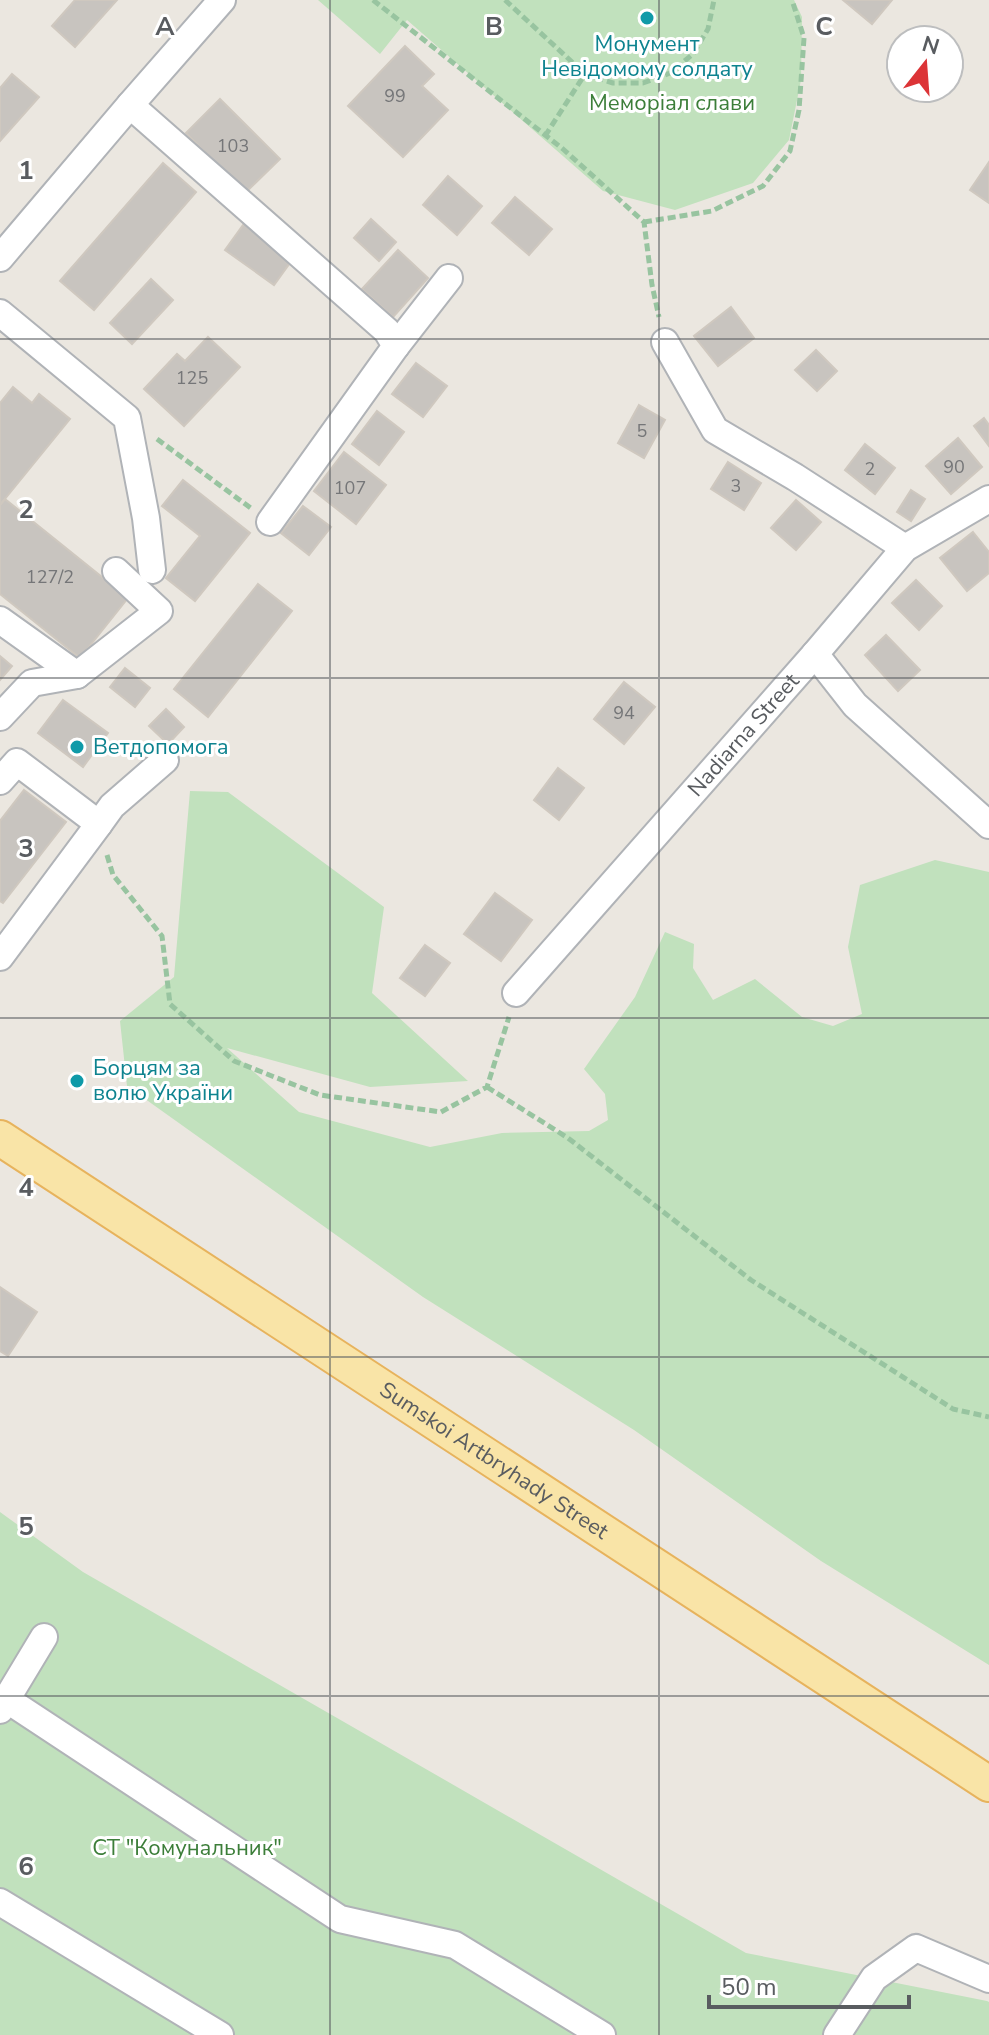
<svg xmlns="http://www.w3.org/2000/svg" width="989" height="2035" viewBox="0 0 989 2035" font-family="'Nunito Sans',sans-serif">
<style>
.green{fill:#c1e1bd}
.building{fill:#c8c4bf;stroke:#cfc8bf;stroke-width:2}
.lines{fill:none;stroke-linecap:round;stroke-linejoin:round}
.minor-casing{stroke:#b0b3b7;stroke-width:30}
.major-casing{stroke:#e7b35d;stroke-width:38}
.path{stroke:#98c4a0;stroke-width:5;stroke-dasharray:8 4;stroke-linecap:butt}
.minor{stroke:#fff;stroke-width:26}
.major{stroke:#f9e4a7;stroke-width:34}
.grid{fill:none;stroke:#595c60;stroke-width:2;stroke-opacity:0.55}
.culture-dot{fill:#0f9aa8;stroke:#fff;stroke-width:3}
.labels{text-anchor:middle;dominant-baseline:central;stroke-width:6;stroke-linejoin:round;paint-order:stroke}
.number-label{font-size:18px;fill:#757678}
.culture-label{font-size:22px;fill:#0d838f;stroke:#fff;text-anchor:start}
.park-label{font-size:22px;fill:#3c7e39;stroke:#fff}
.street-label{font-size:22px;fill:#595c60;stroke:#fff}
.grid-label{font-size:26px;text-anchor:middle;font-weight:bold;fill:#595c60;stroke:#fff;stroke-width:6;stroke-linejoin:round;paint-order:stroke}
</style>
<rect width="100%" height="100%" fill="#ebe7e0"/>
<g class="green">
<path d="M 318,0 L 794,0 L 802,17 L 801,80 L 789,140 L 753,183 L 675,210 L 603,191 L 407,20 L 380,54 Z"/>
<path d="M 190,791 L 228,792 L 384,907 L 372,993 L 468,1081 L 370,1087 L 227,1048 L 299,1112 L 430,1147 L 502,1133 L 589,1131 L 608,1120 L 605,1094 L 584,1069 L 635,997 L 665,932 L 694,944 L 693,968 L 713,1000 L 755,979 L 802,1017 L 833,1026 L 862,1014 L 848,947 L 860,885 L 935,860 L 989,872 L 989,1665 L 821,1561 L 634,1430 L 423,1297 L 127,1086 L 120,1021 L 174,977 Z"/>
<path d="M 0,1512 L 83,1572 L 746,1953 L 987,2001 L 989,2002 L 989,2035 L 0,2035 Z"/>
</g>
<g class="building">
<path d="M 75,0 L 117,0 L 75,47 L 52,26 Z"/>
<path d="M 843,0 L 892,0 L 872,24 Z"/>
<path d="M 405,46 L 434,74 L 422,86 L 448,110 L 403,157 L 348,106 Z"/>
<path d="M 12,74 L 39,97 L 0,141 L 0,88 Z"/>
<path d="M 220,99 L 280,159 L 245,193 L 186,133 Z"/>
<path d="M 989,162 L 989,203 L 970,190 Z"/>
<path d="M 163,163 L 196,192 L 94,310 L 60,281 Z"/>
<path d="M 448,176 L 482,206 L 457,235 L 423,205 Z"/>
<path d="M 515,197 L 552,229 L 529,255 L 492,223 Z"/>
<path d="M 371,219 L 396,242 L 379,261 L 354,238 Z"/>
<path d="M 246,221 L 295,256 L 274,285 L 225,250 Z"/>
<path d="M 398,250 L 428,278 L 393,317 L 362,289 Z"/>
<path d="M 151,279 L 173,300 L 132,344 L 110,323 Z"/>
<path d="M 731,307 L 754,338 L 718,366 L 694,336 Z"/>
<path d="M 208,337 L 240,367 L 184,426 L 144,389 L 177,354 L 185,361 Z"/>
<path d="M 816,350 L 837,371 L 817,391 L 795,370 Z"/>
<path d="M 416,363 L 447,386 L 423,417 L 392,394 Z"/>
<path d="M 13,387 L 32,403 L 39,394 L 70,419 L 0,505 L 0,403 Z"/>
<path d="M 639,405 L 665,420 L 644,458 L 618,443 Z"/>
<path d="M 377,411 L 404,432 L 379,465 L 352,444 Z"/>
<path d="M 984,418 L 989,425 L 989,446 L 974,426 Z"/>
<path d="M 958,438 L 982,467 L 951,494 L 926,466 Z"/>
<path d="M 865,444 L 895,468 L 875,494 L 845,470 Z"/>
<path d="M 344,452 L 386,485 L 356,524 L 314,491 Z"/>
<path d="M 728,462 L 761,483 L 744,510 L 711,489 Z"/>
<path d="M 183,480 L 250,533 L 195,601 L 166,578 L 200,536 L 162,506 Z"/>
<path d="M 911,490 L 925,499 L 911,521 L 897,512 Z"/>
<path d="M 5,499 L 128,598 L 80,658 L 0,594 L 0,505 Z"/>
<path d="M 796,500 L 821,522 L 796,550 L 771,528 Z"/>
<path d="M 303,506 L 331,527 L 309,555 L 281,533 Z"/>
<path d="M 973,532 L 989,552 L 989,573 L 967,591 L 940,558 Z"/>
<path d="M 916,580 L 942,606 L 919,630 L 892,603 Z"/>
<path d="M 258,584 L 292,611 L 208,717 L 174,689 Z"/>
<path d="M 886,635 L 920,670 L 898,691 L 865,655 Z"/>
<path d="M 0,656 L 12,666 L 0,680 Z"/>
<path d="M 125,668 L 150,688 L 135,707 L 110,687 Z"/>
<path d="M 624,682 L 655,707 L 624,744 L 594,719 Z"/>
<path d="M 63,700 L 108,733 L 83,767 L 38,733 Z"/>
<path d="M 166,709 L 184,727 L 168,744 L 149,726 Z"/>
<path d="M 558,768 L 584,788 L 559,820 L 534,800 Z"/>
<path d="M 24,790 L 66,822 L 3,903 L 0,901 L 0,821 Z"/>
<path d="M 495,893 L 532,920 L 501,961 L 464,934 Z"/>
<path d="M 425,945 L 450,963 L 425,996 L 400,978 Z"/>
<path d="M 0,1287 L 37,1312 L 8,1356 L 0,1351 Z"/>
</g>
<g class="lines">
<defs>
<g id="minor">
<path d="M 130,105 L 387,331 L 396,346 L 270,522"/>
<path d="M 0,258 L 130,105 L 222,0"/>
<path d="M 0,313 L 127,418 L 146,518 L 152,570"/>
<path d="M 665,342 L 715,430 L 795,477 L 905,548"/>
<path d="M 396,346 L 449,278"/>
<path d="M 0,620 L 77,675"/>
<path d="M 815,654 L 855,705 L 989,825"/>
<path d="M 0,717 L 32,683 L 77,675 L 159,611 L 116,571"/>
<path d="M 0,781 L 17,762 L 99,824 L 0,957"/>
<path d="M 99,824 L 112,806 L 165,760"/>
<path id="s1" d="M 516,993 L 815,654 L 905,548 L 989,499"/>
<path d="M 6,1699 L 340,1919 L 455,1945 L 602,2035"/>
<path d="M 0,1710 L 44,1637"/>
<path d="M 0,1902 L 220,2035"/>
<path d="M 837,2035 L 874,1978 L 916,1948 L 989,1979"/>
</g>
<g id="major">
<path id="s2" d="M 0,1138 L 989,1784"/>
</g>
</defs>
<use href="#minor" class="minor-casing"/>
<use href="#major" class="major-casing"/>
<g class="path">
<path d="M 373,0 L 563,149 L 644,222 L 652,285 L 659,317"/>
<path d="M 505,0 L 585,74 L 613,83 L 643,83 L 670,73 L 693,54 L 708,29 L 714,0"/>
<path d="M 545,136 L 585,74"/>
<path d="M 644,222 L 712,211 L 763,186 L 790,151 L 799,110 L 804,38 L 792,0"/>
<path d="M 157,439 L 252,509"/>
<path d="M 107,855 L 113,875 L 162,936 L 170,1004 L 234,1061 L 320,1095 L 441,1112 L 487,1087 L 509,1017"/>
<path d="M 487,1087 L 568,1138 L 751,1280 L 953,1409 L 989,1417"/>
</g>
<use href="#minor" class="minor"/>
<use href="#major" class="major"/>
</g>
<path class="grid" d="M 330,0 L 330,2035M 659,0 L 659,2035M 0,339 L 989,339M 0,678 L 989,678M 0,1018 L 989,1018M 0,1357 L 989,1357M 0,1696 L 989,1696"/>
<g class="culture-dot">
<circle cx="647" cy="18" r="8"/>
<circle cx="77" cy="747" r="8"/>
<circle cx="77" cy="1081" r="8"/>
</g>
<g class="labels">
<g class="number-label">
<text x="395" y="96">99</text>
<text x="233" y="146">103</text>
<text x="192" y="378">125</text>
<text x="642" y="431">5</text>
<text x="954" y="467">90</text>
<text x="870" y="469">2</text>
<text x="736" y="486">3</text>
<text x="350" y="488">107</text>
<text x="50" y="577">127/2</text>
<text x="624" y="713">94</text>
</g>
<g class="culture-label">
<text x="647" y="44" text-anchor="middle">Монумент<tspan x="647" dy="25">Невідомому солдату</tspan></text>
<text x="93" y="747">Ветдопомога</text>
<text x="93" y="1068">Борцям за<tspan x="93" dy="25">волю України</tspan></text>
</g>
<g class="park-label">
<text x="672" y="103">Меморіал слави</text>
<text x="187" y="1848">СТ "Комунальник"</text>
</g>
<g class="street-label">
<text stroke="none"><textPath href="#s1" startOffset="344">Nadiarna Street</textPath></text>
<text stroke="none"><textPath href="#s2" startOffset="590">Sumskoi Artbryhady Street</textPath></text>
</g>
</g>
<g class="grid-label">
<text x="165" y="35">A</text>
<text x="494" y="35">B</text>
<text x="824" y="35">C</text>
<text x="26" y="179">1</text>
<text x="26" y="518">2</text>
<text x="26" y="857">3</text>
<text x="26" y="1196">4</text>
<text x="26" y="1535">5</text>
<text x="26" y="1875">6</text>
</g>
<g transform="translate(925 64) rotate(17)"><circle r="38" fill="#ffffff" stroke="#bdbebf" stroke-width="2"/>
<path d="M0-6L14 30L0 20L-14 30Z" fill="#dc3437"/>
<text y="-12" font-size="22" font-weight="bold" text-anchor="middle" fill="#595c60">N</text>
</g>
<path d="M709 1995v12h200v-12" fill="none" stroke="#595c60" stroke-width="4"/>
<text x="721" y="1995" font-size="24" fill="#595c60" stroke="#ffffff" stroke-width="6" paint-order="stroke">50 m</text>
</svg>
